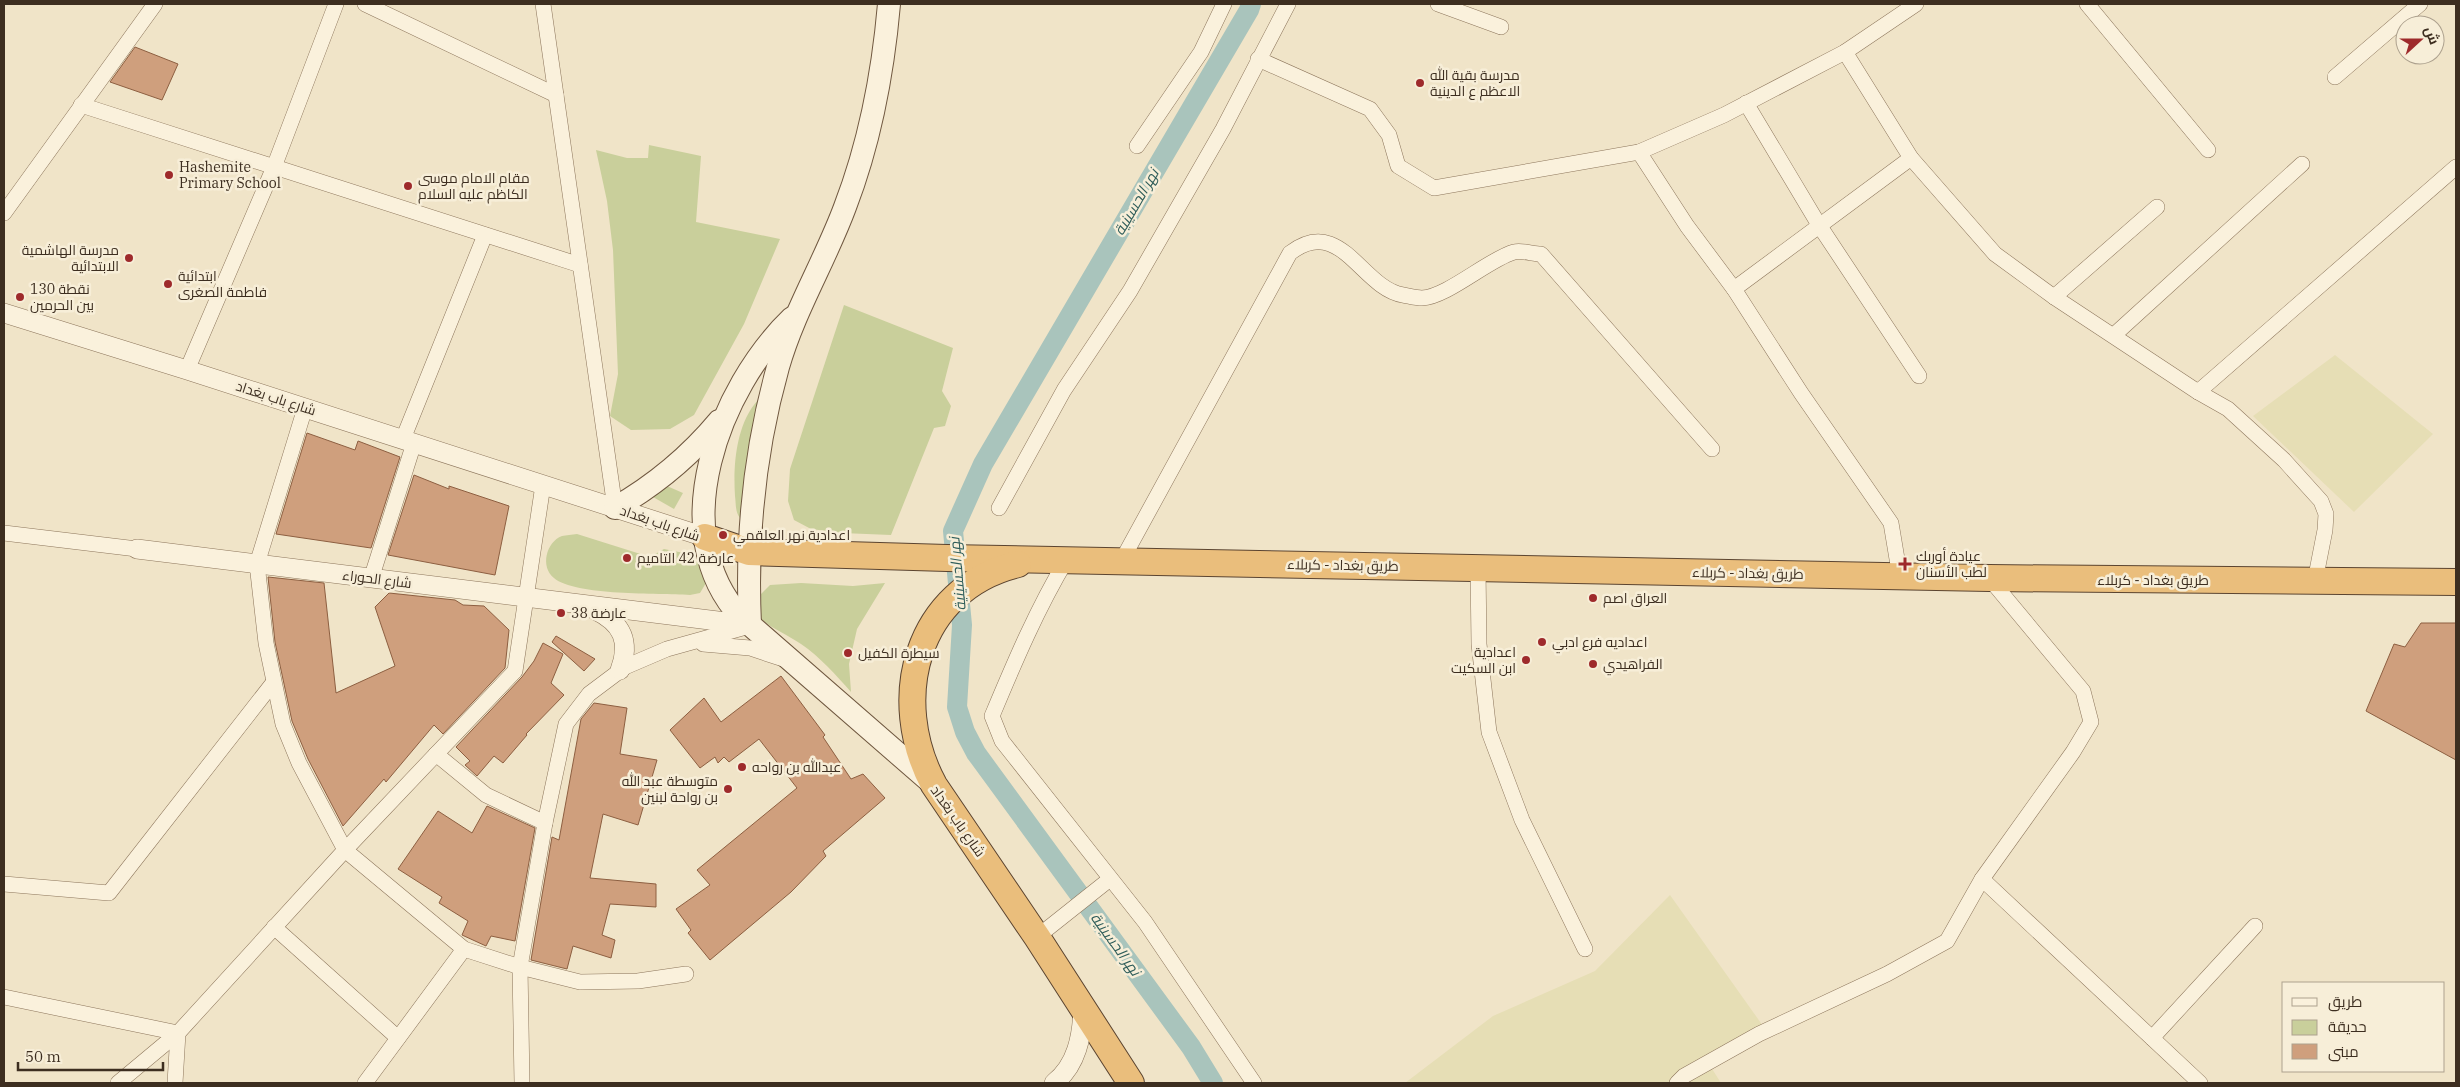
<svg xmlns="http://www.w3.org/2000/svg" width="2460" height="1087" viewBox="0 0 2460 1087" font-family="'IBM Plex Serif',Cairo,serif">
<style>
.farmland{fill:#e6deb5}
.green{fill:#c9cf9b}
.lines{fill:none;stroke-linecap:round;stroke-linejoin:round}
.canal{stroke:#a9c4bc;stroke-width:20}
.building{fill:#cf9f7d;stroke:#8d5f41}
.minor-casing{stroke:#8d765c;stroke-width:16}
.tertiary-casing{stroke:#8d765c;stroke-width:20}
.secondary-casing{stroke:#6f573f;stroke-width:24}
.trunk-casing{stroke:#5b4430;stroke-width:28}
.minor{stroke:#faf1dc;stroke-width:15}
.tertiary{stroke:#faf1dc;stroke-width:19}
.secondary{stroke:#faf1dc;stroke-width:22}
.trunk{stroke:#eabe7c;stroke-width:26}
.poi-dot{fill:#9e2a2b;stroke:#f7eed8;stroke-width:2}
.labels{text-anchor:middle;dominant-baseline:central;stroke-width:5;stroke-linejoin:round;paint-order:stroke}
.poi-label{font-size:14px;fill:#3d2e20;stroke:#f7eed8;text-anchor:start}
.street-label{font-size:14px;fill:#3d2e20;stroke:#f7eed8}
.water-label{font-size:15px;font-style:italic;fill:#2f5d5a;stroke:#f7eed8}
</style>
<rect width="100%" height="100%" fill="#f0e4c8"/>
<g class="farmland">
<path d="M 2335,355 L 2433,434 L 2354,512 L 2253,416 Z"/>
<path d="M 1670,895 L 1763,1026 L 1709,1064 L 1721,1083 L 1405,1083 L 1493,1016 L 1595,971 Z"/>
</g>
<g class="green">
<path d="M 649,145 L 701,156 L 696,222 L 780,239 L 744,324 L 694,415 L 670,429 L 631,430 L 610,416 L 618,374 L 613,250 L 607,201 L 596,150 L 627,158 L 648,158 Z"/>
<path d="M 844,305 L 953,348 L 942,391 L 951,406 L 945,426 L 934,428 L 891,535 L 842,533 L 811,529 L 794,520 L 788,501 L 790,469 Z"/>
<path d="M 758,400 L 761,401 C 748,442 742,473 744,515 L 740,518 C 735,512 736,503 735,496 C 733,465 736,424 758,400 Z"/>
<path d="M 660,483 L 683,493 L 674,509 L 653,497 Z"/>
<path d="M 577,534 L 650,557 L 664,549 L 689,554 L 700,565 L 705,575 L 706,583 L 700,593 L 690,595 C 659,593 575,596 554,578 C 540,567 546,542 562,536 C 566,535 572,535 577,534 Z"/>
<path d="M 801,583 L 853,586 L 885,583 L 857,629 L 849,664 L 851,692 C 836,675 820,657 801,644 C 785,633 769,628 756,614 L 758,597 L 770,585 Z"/>
</g>
<g class="lines">
<path class="canal" d="M 1213,1083 L 1191,1047 L 976,753 L 965,732 L 957,707 L 962,625 L 953,531 L 983,464 L 1249,10 L 1251,4"/>
</g>
<g class="building">
<path d="M 135,47 L 178,64 L 162,100 L 110,82 Z"/>
<path d="M 307,433 L 355,450 L 358,441 L 400,457 L 371,548 L 276,534 Z"/>
<path d="M 414,475 L 449,489 L 449,486 L 509,506 L 495,575 L 388,555 Z"/>
<path d="M 268,577 L 324,583 L 336,693 L 395,666 L 375,607 L 389,593 L 455,600 L 463,605 L 484,606 L 509,630 L 505,668 L 443,734 L 434,725 L 386,782 L 384,779 L 343,826 L 308,759 L 292,721 L 275,642 Z"/>
<path d="M 2421,623 L 2456,623 L 2456,760 L 2366,711 L 2394,644 L 2405,647 Z"/>
<path d="M 556,636 L 595,659 L 584,671 L 552,642 Z"/>
<path d="M 543,643 L 563,654 L 551,683 L 564,695 L 526,734 L 527,735 L 503,763 L 494,756 L 477,776 L 465,765 L 470,761 L 456,747 L 522,677 L 534,661 Z"/>
<path d="M 781,676 L 825,735 L 823,737 L 851,779 L 863,774 L 885,798 L 823,851 L 826,856 L 791,892 L 710,960 L 688,933 L 691,930 L 676,909 L 710,885 L 697,870 L 797,788 L 759,739 L 729,762 L 724,757 L 718,763 L 715,757 L 700,768 L 670,730 L 704,698 L 721,722 Z"/>
<path d="M 594,703 L 627,708 L 620,754 L 657,760 L 638,825 L 603,814 L 590,878 L 656,884 L 656,907 L 610,904 L 602,935 L 615,940 L 611,958 L 573,946 L 567,969 L 531,960 L 552,837 L 559,840 L 581,719 Z"/>
<path d="M 487,806 L 535,828 L 515,941 L 491,936 L 486,946 L 462,935 L 468,921 L 439,903 L 442,897 L 398,869 L 438,811 L 472,833 Z"/>
</g>
<g class="lines">
<defs>
<g id="minor">
<path d="M 365,4 L 556,95"/>
<path d="M 543,4 L 615,508"/>
<path d="M 1438,4 L 1501,27"/>
<path d="M 2087,4 L 2208,150"/>
<path d="M 1845,52 L 1911,158 L 1995,254 L 2054,297 L 2198,392 L 2228,409 L 2284,460 L 2321,501 L 2326,514 L 2325,530 L 2315,581"/>
<path d="M 1258,59 L 1370,109 L 1389,135 L 1398,166 L 1434,188 L 1639,152 L 1724,115 L 1845,52 L 1916,4"/>
<path d="M 2335,77 L 2420,4"/>
<path d="M 1746,103 L 1819,225 L 1919,376"/>
<path d="M 81,105 L 580,265"/>
<path d="M 1137,146 L 1201,52 L 1224,4"/>
<path d="M 1639,152 L 1687,226 L 1734,289 L 1801,393 L 1891,523 L 1900,577"/>
<path d="M 4,213 L 155,4"/>
<path d="M 1734,289 L 1911,158"/>
<path d="M 2054,297 L 2157,207"/>
<path d="M 2114,335 L 2302,164"/>
<path d="M 187,370 L 274,167 L 336,4"/>
<path d="M 2198,392 L 2456,167"/>
<path d="M 305,408 L 257,564 L 266,643 L 283,724 L 299,763 L 345,850 L 464,949 L 520,967 L 580,982 L 638,981 L 686,974"/>
<path d="M 403,439 L 485,235"/>
<path d="M 999,508 L 1064,390 L 1130,291 L 1223,129 L 1288,4"/>
<path d="M 4,533 L 137,549"/>
<path d="M 1067,559 C 1037,609 1015,661 992,716 L 1002,741 L 1145,922 L 1254,1083"/>
<path d="M 1122,560 L 1290,253 C 1341,214 1361,288 1403,295 C 1409,296 1416,298 1422,298 C 1447,297 1489,259 1514,252 C 1522,250 1533,254 1541,254 L 1712,449"/>
<path d="M 1478,568 L 1479,644 L 1489,732 L 1522,820 L 1585,949"/>
<path d="M 1989,578 L 2083,691 L 2091,722 L 2073,752 L 1982,879 L 2200,1083"/>
<path d="M 371,579 L 414,443"/>
<path d="M 703,644 L 750,648 L 783,659"/>
<path d="M 436,754 L 486,795 L 545,823"/>
<path d="M 4,884 L 109,893 L 273,683"/>
<path d="M 274,927 L 398,1038"/>
<path d="M 1037,937 L 1110,879"/>
<path d="M 4,997 L 178,1033 L 175,1083"/>
<path d="M 2152,1038 L 2255,926"/>
<path d="M 118,1083 L 178,1033 L 345,850 L 515,671 L 543,485"/>
<path d="M 365,1083 L 464,949"/>
<path d="M 522,1083 L 520,967 L 545,823 L 566,724 L 589,694 L 625,667 L 667,649 L 746,627"/>
<path d="M 1677,1083 L 1684,1076 L 1759,1034 L 1887,974 L 1947,941 L 1982,879"/>
</g>
<g id="tertiary">
<path d="M 4,313 L 187,370 L 705,537"/>
<path d="M 137,549 L 750,625"/>
<path d="M 595,610 C 622,623 631,641 620,670"/>
<path d="M 1054,1083 C 1077,1065 1082,1036 1083,1009"/>
</g>
<g id="secondary">
<path d="M 792,318 C 720,387 663,533 741,617 L 934,785"/>
<path d="M 615,508 C 655,485 689,457 719,421"/>
<path d="M 750,625 C 746,538 754,452 778,367 C 794,311 825,261 845,207 C 870,142 883,73 889,4"/>
</g>
<g id="trunk">
<path d="M 705,537 L 749,552 L 947,558 L 1989,578 L 2456,582"/>
<path d="M 1018,564 C 915,589 888,700 934,785 L 1037,937 L 1131,1083"/>
</g>
</defs>
<use href="#minor" class="minor-casing"/>
<use href="#tertiary" class="tertiary-casing"/>
<use href="#secondary" class="secondary-casing"/>
<use href="#trunk" class="trunk-casing"/>
<use href="#minor" class="minor"/>
<use href="#tertiary" class="tertiary"/>
<use href="#secondary" class="secondary"/>
<use href="#trunk" class="trunk"/>
</g>
<g class="poi-dot">
<circle cx="1420" cy="83" r="5"/>
<circle cx="169" cy="175" r="5"/>
<circle cx="408" cy="186" r="5"/>
<circle cx="129" cy="258" r="5"/>
<circle cx="168" cy="284" r="5"/>
<circle cx="20" cy="297" r="5"/>
<circle cx="723" cy="535" r="5"/>
<circle cx="627" cy="558" r="5"/>
<path d="M1902.5 556.5h5v5h5v5h-5v5h-5v-5h-5v-5h5z"/>
<circle cx="1593" cy="598" r="5"/>
<circle cx="561" cy="613" r="5"/>
<circle cx="1542" cy="642" r="5"/>
<circle cx="848" cy="653" r="5"/>
<circle cx="1526" cy="660" r="5"/>
<circle cx="1593" cy="664" r="5"/>
<circle cx="742" cy="767" r="5"/>
<circle cx="728" cy="789" r="5"/>
</g>
<g class="labels">
<g class="poi-label">
<text x="1430" y="75">مدرسة بقية الله<tspan x="1430" dy="16">الاعظم ع الدينية</tspan></text>
<text x="179" y="167">Hashemite<tspan x="179" dy="16">Primary School</tspan></text>
<text x="418" y="178">مقام الامام موسى<tspan x="418" dy="16">الكاظم عليه السلام</tspan></text>
<text x="119" y="250" text-anchor="end">مدرسة الهاشمية<tspan x="119" dy="16">الابتدائية</tspan></text>
<text x="178" y="276">ابتدائية<tspan x="178" dy="16">فاطمة الصغرى</tspan></text>
<text x="30" y="289">نقطة 130<tspan x="30" dy="16">بين الحرمين</tspan></text>
<text x="733" y="535">اعدادية نهر العلقمي</text>
<text x="1916" y="556">عيادة أوربك<tspan x="1916" dy="16">لطب الأسنان</tspan></text>
<text x="637" y="558">عارضة 42 التاميم</text>
<text x="1603" y="598">العراق اصم</text>
<text x="571" y="613">عارضة 38</text>
<text x="1552" y="642">اعداديه فرع ادبي</text>
<text x="1516" y="652" text-anchor="end">اعدادية<tspan x="1516" dy="16">ابن السكيت</tspan></text>
<text x="858" y="653">سيطرة الكفيل</text>
<text x="1603" y="664">الفراهيدي</text>
<text x="752" y="767">عبدالله بن رواحه</text>
<text x="718" y="781" text-anchor="end">متوسطة عبد الله<tspan x="718" dy="16">بن رواحة لبنين</tspan></text>
</g>
<g class="street-label">
<text transform="translate(276 398) rotate(18)">شارع باب بغداد</text>
<text transform="translate(660 523) rotate(19)">شارع باب بغداد</text>
<text transform="translate(1343 565) rotate(1)">طريق بغداد - كربلاء</text>
<text transform="translate(1748 573) rotate(1)">طريق بغداد - كربلاء</text>
<text transform="translate(377 579) rotate(7)">شارع الحوراء</text>
<text x="2153" y="580">طريق بغداد - كربلاء</text>
<text transform="translate(958 821) rotate(55)">شارع باب بغداد</text>
</g>
<g class="water-label">
<text transform="translate(1136 202) rotate(-60)">نهر الحسينية</text>
<text transform="translate(957 574) rotate(-95)">نهر الحسينية</text>
<text transform="translate(1116 944) rotate(54)">نهر الحسينية</text>
</g>
</g>
<rect width="2460" height="1087" fill="none" stroke="#3d2e20" stroke-width="10"/>
<rect x="2282" y="982" width="162" height="90" fill="#f7eed8" stroke="#ada18e"/>
<rect x="2292" y="998" width="25" height="8" fill="#faf1dc" stroke="#ada18e"/>
<text x="2328" y="1007" font-size="15" fill="#3d2e20">طريق</text>
<rect x="2292" y="1020" width="25" height="15" fill="#c9cf9b" stroke="#ada18e"/>
<text x="2328" y="1032" font-size="15" fill="#3d2e20">حديقة</text>
<rect x="2292" y="1044" width="25" height="15" fill="#cf9f7d" stroke="#ada18e"/>
<text x="2328" y="1057" font-size="15" fill="#3d2e20">مبنى</text>
<g transform="translate(2420 40) rotate(69)"><circle r="24" fill="#f7eed8" stroke="#ada18e"/>
<path d="M0-4L9 19L0 12L-9 19Z" fill="#9e2a2b"/>
<text y="-8" font-size="14" font-weight="bold" text-anchor="middle" fill="#3d2e20">ش</text>
</g>
<path d="M18 1062v8h145v-8" fill="none" stroke="#3d2e20" stroke-width="2.5"/>
<text x="25" y="1062" font-size="15" fill="#3d2e20" stroke="#f7eed8" stroke-width="4" paint-order="stroke">50 m</text>
</svg>
